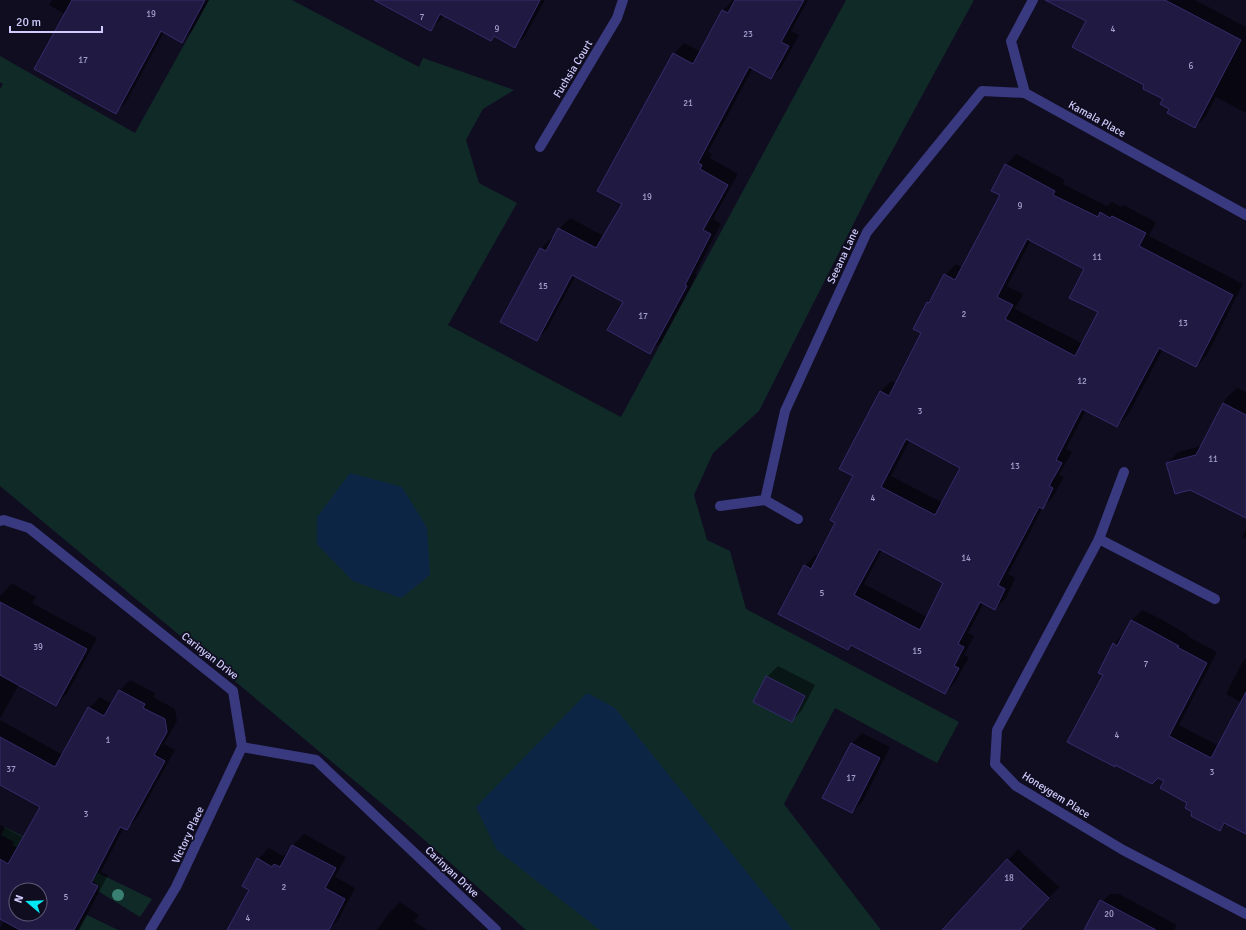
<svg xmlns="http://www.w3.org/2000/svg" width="1246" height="930" viewBox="0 0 1246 930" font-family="Signika,sans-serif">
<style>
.green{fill:#102a28}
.water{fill:#0d2545}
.shadow{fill:#0007;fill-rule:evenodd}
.building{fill:#201941;stroke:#352c6d;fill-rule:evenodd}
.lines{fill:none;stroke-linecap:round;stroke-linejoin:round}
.street{stroke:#39397f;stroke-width:10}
.tree{fill:#397f72}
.labels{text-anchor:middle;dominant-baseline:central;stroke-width:3.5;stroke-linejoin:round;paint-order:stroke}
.number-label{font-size:9px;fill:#a4a0cf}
.street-label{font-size:11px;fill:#d0cdfe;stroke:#100d20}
</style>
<rect width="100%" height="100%" fill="#100d20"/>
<g class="green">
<path d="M 209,0 L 292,0 L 419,67 L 423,58 L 514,90 L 483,109 L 466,140 L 479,183 L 517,203 L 448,325 L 621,417 L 846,0 L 974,0 L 866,199 L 759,411 L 713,453 L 694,495 L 707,540 L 730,551 L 746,609 L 959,722 L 937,763 L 835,708 L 784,804 L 881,930 L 526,930 L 403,821 L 0,486 L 0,89 L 3,84 L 0,82 L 0,56 L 135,133 Z"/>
<path d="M 5,827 L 91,871 L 46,862 L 12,845 L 14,842 L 1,835 Z"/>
<path d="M 96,872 L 152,899 L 140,917 L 98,891 L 100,886 L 92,881 Z"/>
<path d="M 87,915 L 118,930 L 78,930 Z"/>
</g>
<g class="water">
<path d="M 350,473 L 402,487 L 427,528 L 430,575 L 401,598 L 353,581 L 317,544 L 317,517 Z"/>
<path d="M 587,693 L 615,708 L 793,930 L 600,930 L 497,850 L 476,807 Z"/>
</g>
<g class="shadow">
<path d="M 52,0 L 209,0 L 192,31 L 182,41 L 164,32 L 126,102 L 116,112 L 65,14 L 49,5 Z"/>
<path d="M 408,0 L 545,0 L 525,36 L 514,47 L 495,36 L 491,40 L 444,15 L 441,19 L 431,29 Z"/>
<path d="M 733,0 L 736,1 L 736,0 L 808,0 L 791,31 L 799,35 L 781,68 L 770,78 L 753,68 L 708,152 L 712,154 L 710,158 L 738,174 L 713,219 L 721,224 L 695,274 L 697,275 L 661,342 L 650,352 L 624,302 L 576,275 L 547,329 L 536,340 L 541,249 L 551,238 L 553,239 L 559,229 L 570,218 L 604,236 L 623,204 L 674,54 L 684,43 L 701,52 L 723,10 Z"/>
<path d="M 1068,0 L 1195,0 L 1246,27 L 1246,113 L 1216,97 L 1206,116 L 1195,127 L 1170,109 L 1164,99 L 1146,85 Z"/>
<path d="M 1016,154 L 1065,180 L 1063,184 L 1107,206 L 1112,202 L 1121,207 L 1123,205 L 1156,222 L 1149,236 L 1243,284 L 1207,355 L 1196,366 L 1163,349 L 1128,415 L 1117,426 L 1086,410 L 1066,449 L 1072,452 L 1059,475 L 1064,477 L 1053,497 L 1043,507 L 1008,574 L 1015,578 L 1006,598 L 995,609 L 984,603 L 968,633 L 974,636 L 964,655 L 969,657 L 955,682 L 945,693 L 852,645 L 848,649 L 805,566 L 815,555 L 819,557 L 837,523 L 854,475 L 841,468 L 881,391 L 891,381 L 896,383 L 922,333 L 928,302 L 935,295 L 945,275 L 956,264 L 963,268 L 1001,195 L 1006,165 ZM 1031,240 L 1085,269 L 1099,312 L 1083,344 L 1015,309 L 1023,294 L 1007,286 ZM 910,440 L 962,467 L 943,503 L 891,476 ZM 882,550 L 945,582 L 927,617 L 864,584 Z"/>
<path d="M 1237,388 L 1246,392 L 1246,502 L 1168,463 L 1178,452 L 1201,446 L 1226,398 Z"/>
<path d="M 1246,529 L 1246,539 L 1242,537 Z"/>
<path d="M 12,583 L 36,597 L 32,603 L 97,638 L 67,694 L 56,704 L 19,684 L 0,719 L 0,596 Z"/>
<path d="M 1142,610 L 1159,618 L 1188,635 L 1187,636 L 1217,652 L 1179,725 L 1219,746 L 1242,703 L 1226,694 L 1242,663 L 1246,658 L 1246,833 L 1227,823 L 1220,830 L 1194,812 L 1189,803 L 1159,777 L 1116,764 L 1114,766 L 1104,675 L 1100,672 L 1114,644 L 1124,634 L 1131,621 Z"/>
<path d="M 778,666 L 815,685 L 802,710 L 792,721 L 767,677 Z"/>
<path d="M 130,680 L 155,693 L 153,697 L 175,709 L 177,721 L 164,744 L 175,750 L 137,818 L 126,829 L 124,827 L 101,872 L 108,875 L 79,930 L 0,930 L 4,920 L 0,918 L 0,825 L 24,838 L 41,806 L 1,784 L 0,786 L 0,720 L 63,755 L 89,708 L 100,697 L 112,704 L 119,691 ZM 16,890 L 40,890 L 40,914 L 16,914 Z"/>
<path d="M 862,733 L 890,747 L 863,801 L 852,812 L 852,744 Z"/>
<path d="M 304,834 L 346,857 L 335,877 L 355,888 L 338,920 L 329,930 L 228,930 L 250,890 L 258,859 L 269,848 L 283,856 L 285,854 L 287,855 L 293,845 Z"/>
<path d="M 1018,849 L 1059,887 L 1019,930 L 944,930 Z"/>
<path d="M 1110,894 L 1119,894 L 1177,925 L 1174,930 L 1090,930 L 1099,905 Z"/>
<path d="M 400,902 L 419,915 L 414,921 L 427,930 L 377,930 L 389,913 Z"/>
</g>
<g class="building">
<path d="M 72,0 L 205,0 L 182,43 L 161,31 L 116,114 L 34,69 Z"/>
<path d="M 374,0 L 540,0 L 515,48 L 494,36 L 491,41 L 440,14 L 431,31 Z"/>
<path d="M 735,0 L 804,0 L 781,42 L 789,46 L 771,79 L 749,67 L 698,163 L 702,165 L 700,169 L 728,185 L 703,230 L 711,234 L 685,285 L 687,286 L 650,354 L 607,330 L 623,302 L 572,275 L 537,341 L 500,322 L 540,248 L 546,251 L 558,228 L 596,248 L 622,204 L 597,191 L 673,53 L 693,64 L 722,10 L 728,13 Z"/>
<path d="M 1045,0 L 1165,0 L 1241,40 L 1195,128 L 1167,113 L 1169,109 L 1160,104 L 1163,99 L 1143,89 L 1144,85 L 1072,47 L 1086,21 Z"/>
<path d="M 1005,164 L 1055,191 L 1053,195 L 1098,217 L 1100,212 L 1110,218 L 1112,216 L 1146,233 L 1139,246 L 1233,295 L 1196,367 L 1159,348 L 1117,427 L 1082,409 L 1056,460 L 1062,463 L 1049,486 L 1053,488 L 1043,509 L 1039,507 L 998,585 L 1005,589 L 995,610 L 980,602 L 958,644 L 964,647 L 954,666 L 959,668 L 945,694 L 851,645 L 848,650 L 778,614 L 804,565 L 811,569 L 835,523 L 830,520 L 853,476 L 839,469 L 880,391 L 889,396 L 921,333 L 913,329 L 927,302 L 929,303 L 944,274 L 955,280 L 1000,195 L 991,191 ZM 1027,239 L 1084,269 L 1069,298 L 1098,312 L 1075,356 L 1005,319 L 1013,305 L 997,297 ZM 906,439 L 960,468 L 935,515 L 881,487 ZM 879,549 L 943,583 L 920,630 L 854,595 Z"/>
<path d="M 1223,403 L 1246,415 L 1246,518 L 1190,490 L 1175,494 L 1166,463 L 1196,455 Z"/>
<path d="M 0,602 L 87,649 L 56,706 L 0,675 Z"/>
<path d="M 1131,620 L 1148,629 L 1179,646 L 1177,647 L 1207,663 L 1169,736 L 1211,758 L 1246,692 L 1246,834 L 1224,823 L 1220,831 L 1191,816 L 1192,812 L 1185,808 L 1187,803 L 1160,788 L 1164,781 L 1158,778 L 1152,784 L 1115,765 L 1115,767 L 1067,742 L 1103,675 L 1098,673 L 1113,643 L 1117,646 Z"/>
<path d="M 766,676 L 805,696 L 792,722 L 753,702 Z"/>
<path d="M 119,690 L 145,704 L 143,708 L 165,719 L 167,732 L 154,755 L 165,761 L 127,830 L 120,827 L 91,883 L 98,886 L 74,930 L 20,930 L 0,919 L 0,859 L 8,864 L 40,807 L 0,785 L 0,737 L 55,767 L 88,707 L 104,716 ZM 16,890 L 40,890 L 40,914 L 16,914 Z"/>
<path d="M 851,743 L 880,758 L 852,813 L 822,798 Z"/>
<path d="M 292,845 L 336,868 L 325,888 L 345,899 L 329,930 L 227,930 L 249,890 L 242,886 L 257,858 L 272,867 L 274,864 L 280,867 Z"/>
<path d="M 1007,859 L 1049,898 L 1020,930 L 942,930 Z"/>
<path d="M 1100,900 L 1156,930 L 1084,930 Z"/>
</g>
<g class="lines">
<g class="street">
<path d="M 1033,0 L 1011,41 L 1025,93 L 1246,215"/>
<path d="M 540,147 L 617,18 L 623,0"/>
<path d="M 1124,472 L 1099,539 L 1215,599"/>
<path d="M 765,500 L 798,519"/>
<path d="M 720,506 L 765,500 L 785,411 L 867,232 L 982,91 L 1025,93"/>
<path d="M 0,521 L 4,520 L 29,528 L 233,691 L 242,747 L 316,760 L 496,930"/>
<path d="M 1099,539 L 997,730 L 995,764 L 1016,786 L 1123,850 L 1246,914"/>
<path d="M 150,930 L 176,887 L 242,747"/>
</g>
</g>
<circle class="tree" cx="118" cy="895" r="6"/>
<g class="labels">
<g class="number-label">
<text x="151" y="14">19</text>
<text x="422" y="17">7</text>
<text x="497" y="29">9</text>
<text x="1113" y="29">4</text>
<text x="748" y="34">23</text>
<text x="83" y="60">17</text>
<text x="1191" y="66">6</text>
<text x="688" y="103">21</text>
<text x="647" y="197">19</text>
<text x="1020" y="206">9</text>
<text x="1097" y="257">11</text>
<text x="543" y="286">15</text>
<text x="964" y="314">2</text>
<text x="643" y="316">17</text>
<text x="1183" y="323">13</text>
<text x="1082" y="381">12</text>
<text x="920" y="411">3</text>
<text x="1213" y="459">11</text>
<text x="1015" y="466">13</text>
<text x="873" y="498">4</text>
<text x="966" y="558">14</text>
<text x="822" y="593">5</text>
<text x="38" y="647">39</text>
<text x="917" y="651">15</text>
<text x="1146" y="664">7</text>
<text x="1117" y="735">4</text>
<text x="108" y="740">1</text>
<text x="11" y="769">37</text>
<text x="1212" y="772">3</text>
<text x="851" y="778">17</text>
<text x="86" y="814">3</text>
<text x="1009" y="878">18</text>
<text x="284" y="887">2</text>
<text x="66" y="897">5</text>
<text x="1109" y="914">20</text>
<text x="248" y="918">4</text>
</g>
<g class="street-label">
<text transform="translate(573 69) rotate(-59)">Fuchsia Court</text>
<text transform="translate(1097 119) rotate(29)">Kamala Place</text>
<text transform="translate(843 256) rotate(-65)">Seeana Lane</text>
<text transform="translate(210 656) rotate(38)">Carinyan Drive</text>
<text transform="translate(1056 795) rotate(32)">Honeygem Place</text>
<text transform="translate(188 835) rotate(-65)">Victory Place</text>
<text transform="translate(452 872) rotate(43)">Carinyan Drive</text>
</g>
</g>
<g transform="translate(28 902) rotate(289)"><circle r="19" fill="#100d20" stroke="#5d5a79"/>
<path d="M0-3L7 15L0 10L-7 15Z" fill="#03e8f5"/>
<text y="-6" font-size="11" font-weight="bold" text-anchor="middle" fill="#d0cdfe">N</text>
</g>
<path d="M10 26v6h92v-6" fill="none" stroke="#d0cdfe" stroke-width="2"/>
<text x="16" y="26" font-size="12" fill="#d0cdfe" stroke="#100d20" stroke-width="3" paint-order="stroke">20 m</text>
</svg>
